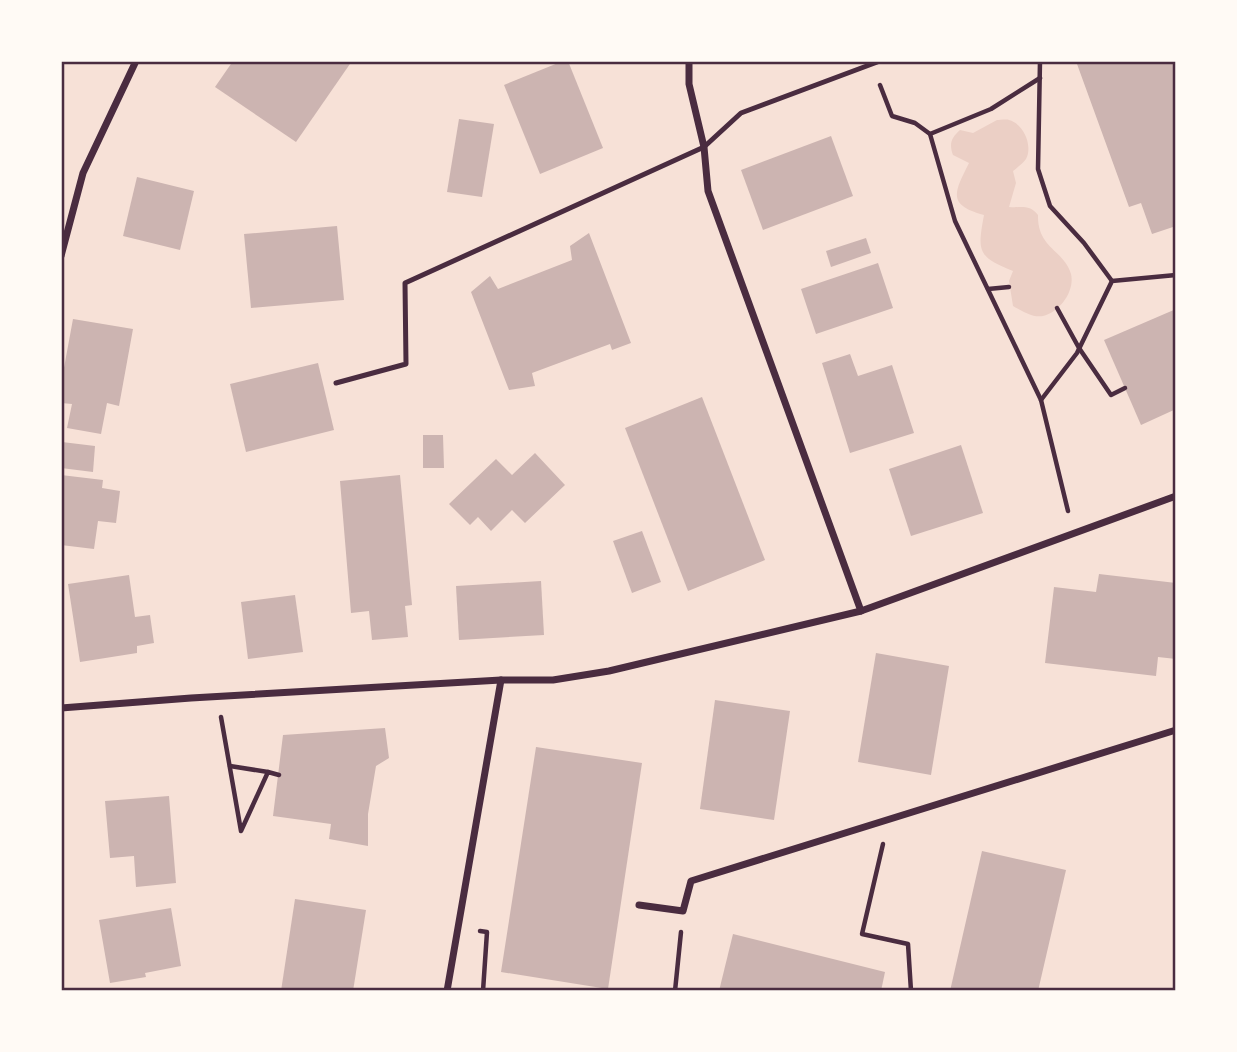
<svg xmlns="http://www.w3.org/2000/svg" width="1237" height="1052" viewBox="0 0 1237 1052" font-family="Arial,sans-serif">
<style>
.green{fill:#ebcfc5}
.building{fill:#ccb4b1}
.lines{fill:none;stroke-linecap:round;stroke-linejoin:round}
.path{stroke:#4a2c40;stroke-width:4.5}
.service{stroke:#4a2c40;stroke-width:5}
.minor{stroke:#4a2c40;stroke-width:7}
.neatline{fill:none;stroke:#4a2c40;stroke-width:2.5}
</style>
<rect width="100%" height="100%" fill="#f7e1d7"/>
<path class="green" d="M 997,120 C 999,120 1007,119 1009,120 C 1024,124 1033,146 1026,159 C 1023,163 1017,168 1013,171 L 1016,183 L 1009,207 C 1022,208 1029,204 1038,215 C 1037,248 1064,250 1071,274 C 1075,291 1060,312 1043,316 C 1033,318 1022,311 1013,306 L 1009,281 L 1013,271 C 978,257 977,252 984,215 C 947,205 954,193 969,163 L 953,155 C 949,144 951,138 960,130 L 973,133 Z"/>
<g class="building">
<path d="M 233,61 L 352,61 L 296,142 L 215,87 Z"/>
<path d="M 563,61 L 568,61 L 603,148 L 540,174 L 504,85 Z"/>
<path d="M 1085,61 L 1176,61 L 1176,226 L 1152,234 L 1141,203 L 1129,207 L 1077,64 Z"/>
<path d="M 459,119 L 494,124 L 482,197 L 447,192 Z"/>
<path d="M 831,136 L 853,196 L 763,230 L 741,170 Z"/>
<path d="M 137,177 L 194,191 L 180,250 L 123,236 Z"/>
<path d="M 337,226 L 344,300 L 251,308 L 244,234 Z"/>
<path d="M 589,233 L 631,343 L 612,350 L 610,344 L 532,373 L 535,386 L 509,390 L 471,292 L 490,276 L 498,289 L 572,260 L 570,246 Z"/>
<path d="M 866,238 L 871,253 L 831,267 L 826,251 Z"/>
<path d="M 878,263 L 893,308 L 816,334 L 801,289 Z"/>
<path d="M 1176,309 L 1176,409 L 1141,425 L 1104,340 Z"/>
<path d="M 73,319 L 133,329 L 119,406 L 107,403 L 101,434 L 67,428 L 72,404 L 61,403 L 61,384 Z"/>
<path d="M 850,354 L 858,376 L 892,365 L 914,433 L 850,453 L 822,363 Z"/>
<path d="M 318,363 L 334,430 L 246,452 L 230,384 Z"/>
<path d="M 702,397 L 765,560 L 688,591 L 625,428 Z"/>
<path d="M 423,435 L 443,435 L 444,468 L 423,468 Z"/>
<path d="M 62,442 L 95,446 L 93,472 L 61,468 Z"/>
<path d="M 961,445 L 983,513 L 911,536 L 889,469 Z"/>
<path d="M 535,453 L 565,485 L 525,523 L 512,510 L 491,531 L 478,517 L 470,525 L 449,504 L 496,459 L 512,475 Z"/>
<path d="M 61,475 L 103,480 L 102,488 L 120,491 L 116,523 L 98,521 L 94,549 L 61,545 Z"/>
<path d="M 400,475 L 412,605 L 405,606 L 408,637 L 372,640 L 369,611 L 351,613 L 340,481 Z"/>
<path d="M 642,531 L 661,582 L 632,593 L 613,541 Z"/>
<path d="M 1099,574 L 1176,583 L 1176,659 L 1158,657 L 1156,676 L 1045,663 L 1054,587 L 1096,592 Z"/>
<path d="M 129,575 L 135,617 L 150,615 L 154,643 L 137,646 L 137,653 L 80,662 L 68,584 Z"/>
<path d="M 541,581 L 544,635 L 459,640 L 456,586 Z"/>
<path d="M 295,595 L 303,652 L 248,659 L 241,602 Z"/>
<path d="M 876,653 L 949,666 L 931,775 L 858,762 Z"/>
<path d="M 715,700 L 790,711 L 774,820 L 700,809 Z"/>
<path d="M 385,728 L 389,758 L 376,766 L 368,814 L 368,846 L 329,839 L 331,824 L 273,816 L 283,735 Z"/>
<path d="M 536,747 L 642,763 L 608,989 L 501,972 Z"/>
<path d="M 169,796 L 176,883 L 136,887 L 134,856 L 110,858 L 105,801 Z"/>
<path d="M 982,851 L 1066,870 L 1038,991 L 950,991 Z"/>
<path d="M 295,899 L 366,910 L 353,991 L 281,991 Z"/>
<path d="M 171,908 L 181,966 L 145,973 L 146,977 L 110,983 L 99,920 Z"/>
<path d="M 733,934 L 885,972 L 881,991 L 719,991 Z"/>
</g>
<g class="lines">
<g class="path">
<path d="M 1040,61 L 1038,169 L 1050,206 L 1084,243 L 1112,281"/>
<path d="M 880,85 L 892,116 L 915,123 L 930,134 L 955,221 L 1041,400 L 1068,511"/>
<path d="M 930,134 L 991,109 L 1040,78"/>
<path d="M 988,289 L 1009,287"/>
<path d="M 1057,308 L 1079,348 L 1111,395 L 1125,388"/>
<path d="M 1041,400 L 1077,353 L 1112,281 L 1176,275"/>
<path d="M 221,717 L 241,831 L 268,772 L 279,775"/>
<path d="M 230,766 L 268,772"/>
<path d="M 883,844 L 862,934 L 908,944 L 911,991"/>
<path d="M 480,931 L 487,932 L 483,991"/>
<path d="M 675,991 L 681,932"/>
</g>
<path class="service" d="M 336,383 L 406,364 L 405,283 L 704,147 L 741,113 L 880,61"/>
<g class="minor">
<path d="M 689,61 L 689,84 L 704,147 L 708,191 L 861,611"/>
<path d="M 61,256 L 83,173 L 136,61"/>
<path d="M 61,708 L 191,698 L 501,680 L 553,680 L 609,671 L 861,611 L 1176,496"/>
<path d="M 639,905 L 683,911 L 691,881 L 1176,730"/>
<path d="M 447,991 L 501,680"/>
</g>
</g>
<rect width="1237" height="1052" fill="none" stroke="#fffaf5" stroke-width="126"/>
<rect x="63" y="63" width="1111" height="926" class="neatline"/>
</svg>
